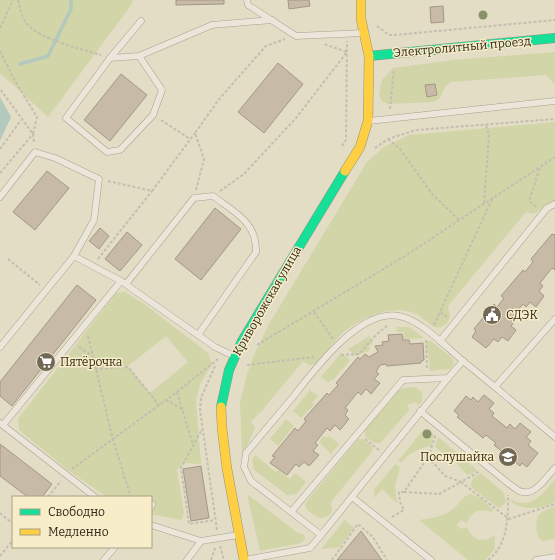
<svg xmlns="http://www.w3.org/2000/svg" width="555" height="560" viewBox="0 0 555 560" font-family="Bitter,serif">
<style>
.green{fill:#d1d5a7;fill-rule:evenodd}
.water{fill:#b3c9bd}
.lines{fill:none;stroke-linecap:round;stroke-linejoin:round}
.stream{stroke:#b3c9bd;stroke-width:3.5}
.building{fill:#c7baa7;stroke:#a39886}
.lane-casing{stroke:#a8a090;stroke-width:7}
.fast-casing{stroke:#979080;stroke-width:10}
.slow-casing{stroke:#979080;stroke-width:10}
.path{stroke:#c3beb0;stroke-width:2;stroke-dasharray:3 2;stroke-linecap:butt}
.lane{stroke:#ebe6d9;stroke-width:6}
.fast{stroke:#16e098;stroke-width:9}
.slow{stroke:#ffcf43;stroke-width:9}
.tree{fill:#8a916a}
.labels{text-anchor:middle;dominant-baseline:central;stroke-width:3;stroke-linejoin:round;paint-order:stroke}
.street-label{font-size:12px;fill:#352919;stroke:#f7edc9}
.poi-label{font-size:12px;fill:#352919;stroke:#f7edc9;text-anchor:start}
</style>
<rect width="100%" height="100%" fill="#e3ddc6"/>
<g class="green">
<path d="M 0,0 L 133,0 L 132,4 L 48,117 L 0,73 Z"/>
<path d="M 555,52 L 555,85 L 546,75 L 451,82 L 446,86 L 439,99 L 434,102 L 388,104 L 382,101 L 379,94 L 382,80 L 393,68 L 454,60 Z"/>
<path d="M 555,122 L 555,202 L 546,205 L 534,214 L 526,212 L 448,306 L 450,316 C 448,324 442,329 434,327 C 427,323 421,316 414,313 C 390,304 364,317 345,331 C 335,339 326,353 317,364 L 309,365 L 303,361 L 260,413 L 259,413 L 251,422 L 255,428 L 246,448 L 245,455 L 242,453 L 240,403 L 247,374 L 254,355 L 269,324 L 367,162 L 384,147 L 409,135 Z"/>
<path d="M 125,292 L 147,306 L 208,353 L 212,364 L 200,384 L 196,401 L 201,464 L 184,463 L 177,470 L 184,513 L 181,520 L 151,514 L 151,497 L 108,497 L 104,495 L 69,471 L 19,430 L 18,419 L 116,293 ZM 166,336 L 188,362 L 150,393 L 128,366 Z"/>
<path d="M 396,327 L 409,327 L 424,338 L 403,339 L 404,332 L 397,332 Z"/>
<path d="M 370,336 L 372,344 L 369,346 L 370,350 L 356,356 L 348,349 Z"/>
<path d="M 425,341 L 431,341 L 452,358 L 454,363 L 451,369 L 430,371 L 428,351 L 426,351 Z"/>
<path d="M 341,353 L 350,360 L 333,380 L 331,380 L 328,383 L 321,377 Z"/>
<path d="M 412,387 L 417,388 L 422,393 L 422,401 L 418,406 L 416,402 L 407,405 L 409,410 L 380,443 L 374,443 L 365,436 L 365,430 L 400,389 Z"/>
<path d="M 310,390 L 318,396 L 312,403 L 314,405 L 301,418 L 293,411 Z"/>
<path d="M 286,419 L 294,426 L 278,446 L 270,439 Z"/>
<path d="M 424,429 L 434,434 L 431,446 C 418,449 411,451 402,462 L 398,461 Z"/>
<path d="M 324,436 L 327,438 L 329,436 L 339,444 L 331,454 L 319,442 Z"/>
<path d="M 438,437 L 478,471 L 467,475 L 456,463 L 435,447 Z"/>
<path d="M 358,439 L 363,439 L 372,446 L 373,450 L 331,502 L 332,512 C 323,523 312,517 305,506 L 307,501 Z"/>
<path d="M 255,455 L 276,472 L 278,470 L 290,479 L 295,473 L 306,482 L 296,494 L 287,495 L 254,470 L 252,460 Z"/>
<path d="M 395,464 L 400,467 L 395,486 L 397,503 L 382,489 L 374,498 L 374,490 Z"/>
<path d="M 481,473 L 504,493 L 506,502 L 500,508 L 497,507 L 472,488 L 471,483 L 473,478 Z"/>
<path d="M 555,479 L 555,502 C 540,509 525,511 511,502 L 510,499 C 530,511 543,494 555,479 Z"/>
<path d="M 247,494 L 298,533 L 304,534 L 305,539 L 301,543 L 260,551 Z"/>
<path d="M 470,494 L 481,498 L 493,510 L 492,512 C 480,509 472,510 467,523 L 461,520 L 457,525 L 461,529 L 467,527 C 471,539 483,544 493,536 L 495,537 L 494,550 L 485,560 L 468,560 L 419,520 C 432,518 443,517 453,509 C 459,504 463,496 470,494 Z"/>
<path d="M 555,506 L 555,539 L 542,541 C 536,536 535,524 538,516 L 542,512 Z"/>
<path d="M 345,520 L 354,528 L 339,547 L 321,549 Z"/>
</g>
<path class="water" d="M 0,97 L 11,117 L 0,141 Z"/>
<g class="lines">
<path class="stream" d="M 20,64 L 48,56 L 71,9 L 71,0"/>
</g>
<g class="building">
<path d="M 176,0 L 224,0 L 224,4 L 176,5 Z"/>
<path d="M 288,0 L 309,0 L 310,6 L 289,9 Z"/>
<path d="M 443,6 L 444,22 L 431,23 L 430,7 Z"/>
<path d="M 278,63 L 303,84 L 264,133 L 238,112 Z"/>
<path d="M 121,74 L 147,95 L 110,141 L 84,120 Z"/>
<path d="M 435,84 L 437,95 L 427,97 L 425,85 Z"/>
<path d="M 47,171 L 69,188 L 35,230 L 13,212 Z"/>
<path d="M 215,208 L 241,229 L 201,280 L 175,259 Z"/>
<path d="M 100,228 L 109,236 L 99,249 L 89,241 Z"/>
<path d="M 127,232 L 142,245 L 120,271 L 105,259 Z"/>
<path d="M 552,234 L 554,235 L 555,234 L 555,270 L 552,268 L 540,283 L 543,286 L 539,291 L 544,296 L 536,307 L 530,302 L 526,307 L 523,304 L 511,318 L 515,321 L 511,326 L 516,330 L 508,341 L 502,337 L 498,342 L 494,339 L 486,348 L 472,337 L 476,331 L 474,329 L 494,304 L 497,307 L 504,298 L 501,296 L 523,270 L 525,272 L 533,262 L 531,259 Z"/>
<path d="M 77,285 L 96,300 L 12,406 L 0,396 L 0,382 Z"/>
<path d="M 402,334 L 403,340 L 409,340 L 410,344 L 423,343 L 424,360 L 421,361 L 421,363 L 387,366 L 386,364 L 380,365 L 376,372 L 379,374 L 374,379 L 380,383 L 371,394 L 366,389 L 361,395 L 358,392 L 345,408 L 348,410 L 345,415 L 349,419 L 340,430 L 335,425 L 330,431 L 327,428 L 315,443 L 318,445 L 313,451 L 319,455 L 309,466 L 304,462 L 299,467 L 296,464 L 287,475 L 270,463 L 275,457 L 272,456 L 295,428 L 298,431 L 306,421 L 304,419 L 327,393 L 329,395 L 338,385 L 336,383 L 358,357 L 360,359 L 365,354 L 369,357 L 378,352 L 375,346 L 383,345 L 382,342 L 389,341 L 388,335 Z"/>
<path d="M 484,395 L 494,403 L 489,409 L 494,413 L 492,416 L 507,428 L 510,424 L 515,429 L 520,423 L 531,432 L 526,437 L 531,441 L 528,445 L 538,453 L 527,467 L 522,463 L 520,466 L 494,445 L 496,443 L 486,435 L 483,438 L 457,417 L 459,415 L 454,411 L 466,396 L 471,400 L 473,397 L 478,402 Z"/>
<path d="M 0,444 L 52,484 L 42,497 L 28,497 L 0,476 Z"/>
<path d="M 201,466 L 209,518 L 191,521 L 183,469 Z"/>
<path d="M 361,531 L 382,560 L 337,560 Z"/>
</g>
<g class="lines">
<defs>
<g id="lane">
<path d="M 247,0 L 248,5 L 296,36 L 364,33"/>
<path d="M 139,56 L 162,90 L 153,115 L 120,150 L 107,152 L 66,118 L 110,58 L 141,21"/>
<path d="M 110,58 L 139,56 L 212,25 L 272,20"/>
<path d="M 369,121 L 555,101"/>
<path d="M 0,197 L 35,152 L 55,158 L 99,179 L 94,220 L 74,256"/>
<path d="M 126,284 L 194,198 L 213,196 C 234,212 257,222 256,252 L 198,335"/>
<path d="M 440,341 L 547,208 L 555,204"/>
<path d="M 0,347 L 74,256 L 121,281 L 215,347 L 234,356"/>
<path d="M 463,361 L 495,387 L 555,319"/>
<path d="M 495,387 L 555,437"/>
<path d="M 420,411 L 509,484 C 513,486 518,492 523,492 C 536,495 547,476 555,468"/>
<path d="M 0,423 L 95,497"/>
<path d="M 3,425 L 121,281"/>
<path d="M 352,497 L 431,560"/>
<path d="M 151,507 L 152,504"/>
<path d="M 151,525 L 201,541 L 238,535"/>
<path d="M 321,535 L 448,378"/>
<path d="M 104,560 L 115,547"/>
<path d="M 187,560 L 201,541"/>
<path d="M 245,560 L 310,548 L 321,535 L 251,481 L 244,467 L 246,453 C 262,434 277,416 293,397 C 314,370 360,308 399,316 C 421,320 446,347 463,361 L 448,378 L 403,380 L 291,512"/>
<path d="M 536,560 L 555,557"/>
</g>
<g id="fast">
<path d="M 369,56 L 555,38"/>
<path d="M 221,407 L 229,370 L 242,341 L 345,171"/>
</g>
<g id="slow">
<path d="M 345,171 L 360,147 L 368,121 L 369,56 L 361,19 L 361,0"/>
<path d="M 221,407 L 222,428 L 227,469 L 244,560"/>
</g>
</defs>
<use href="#lane" class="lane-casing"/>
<use href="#fast" class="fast-casing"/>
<use href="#slow" class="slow-casing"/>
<g class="path">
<path d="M 18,0 C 20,6 21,16 25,21 C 36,39 82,49 101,55"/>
<path d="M 377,26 L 389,35 L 395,35 L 555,20"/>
<path d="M 0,28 L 13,0"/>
<path d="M 0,51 L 15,81 L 37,117 L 33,134 L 0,89"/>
<path d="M 390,109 L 394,69"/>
<path d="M 161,120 L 190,139"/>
<path d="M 33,134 L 34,143"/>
<path d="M 388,139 L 400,149 L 433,195 L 459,220"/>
<path d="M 342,146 L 346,140 L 347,41"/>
<path d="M 375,148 L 388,139 L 416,130 L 555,119"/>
<path d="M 0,149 L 21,120"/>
<path d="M 0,173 L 33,134"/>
<path d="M 108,181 L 152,191 L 195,133"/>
<path d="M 196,190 L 204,159 L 195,133 L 220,98 L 266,46 L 285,39"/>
<path d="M 220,191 L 244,174 L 296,118 L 347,52 L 324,44"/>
<path d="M 484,203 L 489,135 L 486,125"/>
<path d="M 536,207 L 530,202 L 530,198 L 540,167"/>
<path d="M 8,259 L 40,285"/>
<path d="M 98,259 L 152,191"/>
<path d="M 314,312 L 333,339"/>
<path d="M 447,317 L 440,312 L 493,197"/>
<path d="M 434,325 L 440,312"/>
<path d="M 88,336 L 113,440 L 131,497"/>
<path d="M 426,340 L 427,370"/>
<path d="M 257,345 L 405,256 L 555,157"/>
<path d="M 79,347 L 91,355"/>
<path d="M 341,355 L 359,354 L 376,335 L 388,325"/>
<path d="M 247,365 L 314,357"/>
<path d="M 215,366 L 201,398 L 200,410 L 217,530"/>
<path d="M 95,369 L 128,367 L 159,405"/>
<path d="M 177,392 L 193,445"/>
<path d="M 166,400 L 182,409"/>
<path d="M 201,431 L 181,468 L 189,524 L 215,520"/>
<path d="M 365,439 L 379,450"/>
<path d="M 428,457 L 445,476 L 461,482 L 480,471"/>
<path d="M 72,469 L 177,392 L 218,359"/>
<path d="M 404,492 L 439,494 L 461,482 L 509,519 L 555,504"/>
<path d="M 48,497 L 61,481"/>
<path d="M 0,513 L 13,524"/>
<path d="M 392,517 L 404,510 L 400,502 L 399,492 L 404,492 L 428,457 L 436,434"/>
<path d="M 220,546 L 224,560"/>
<path d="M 0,556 L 13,540"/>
<path d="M 211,560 L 215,548"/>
<path d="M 332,560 L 358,524 L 373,537 L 387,560"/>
<path d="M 488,560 C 508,545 508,518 508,495"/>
</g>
<use href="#lane" class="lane"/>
<use href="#fast" class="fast"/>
<use href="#slow" class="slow"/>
</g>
<g class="tree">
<circle cx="483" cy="15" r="4.5"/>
<circle cx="427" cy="434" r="4.5"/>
</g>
<defs>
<symbol id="civic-disc" viewBox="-11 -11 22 22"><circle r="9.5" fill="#726856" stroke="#f7edc9"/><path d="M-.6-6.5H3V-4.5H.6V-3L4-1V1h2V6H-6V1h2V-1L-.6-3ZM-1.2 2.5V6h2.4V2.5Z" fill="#fff"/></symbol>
<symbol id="supermarket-disc" viewBox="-11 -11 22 22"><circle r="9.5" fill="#726856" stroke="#f7edc9"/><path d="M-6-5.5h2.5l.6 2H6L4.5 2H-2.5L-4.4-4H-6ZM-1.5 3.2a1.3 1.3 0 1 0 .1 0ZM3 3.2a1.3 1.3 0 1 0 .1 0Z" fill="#fff"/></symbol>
<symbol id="school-disc" viewBox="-11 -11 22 22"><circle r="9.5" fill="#726856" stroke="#f7edc9"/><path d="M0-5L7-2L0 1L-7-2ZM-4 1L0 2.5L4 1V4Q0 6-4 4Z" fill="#fff"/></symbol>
</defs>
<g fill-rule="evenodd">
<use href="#civic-disc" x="481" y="304" width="22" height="22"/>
<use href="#supermarket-disc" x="35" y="351" width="22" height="22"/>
<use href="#school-disc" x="497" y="446" width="22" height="22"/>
</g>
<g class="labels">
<g class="street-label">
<text transform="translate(462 47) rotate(-5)">Электролитный проезд</text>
<text transform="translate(267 301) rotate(-60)">Криворожская улица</text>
</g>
<g class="poi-label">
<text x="506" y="315">СДЭК</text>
<text x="60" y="362">Пятёрочка</text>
<text x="494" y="457" text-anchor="end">Послушайка</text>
</g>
</g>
<rect x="12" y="496" width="140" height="52" fill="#f7edc9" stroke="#a99f83"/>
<rect x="20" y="509" width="20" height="6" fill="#16e098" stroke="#a99f83"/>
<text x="48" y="516" font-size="12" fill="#352919">Свободно</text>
<rect x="20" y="529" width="20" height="6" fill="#ffcf43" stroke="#a99f83"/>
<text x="48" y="536" font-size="12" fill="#352919">Медленно</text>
</svg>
